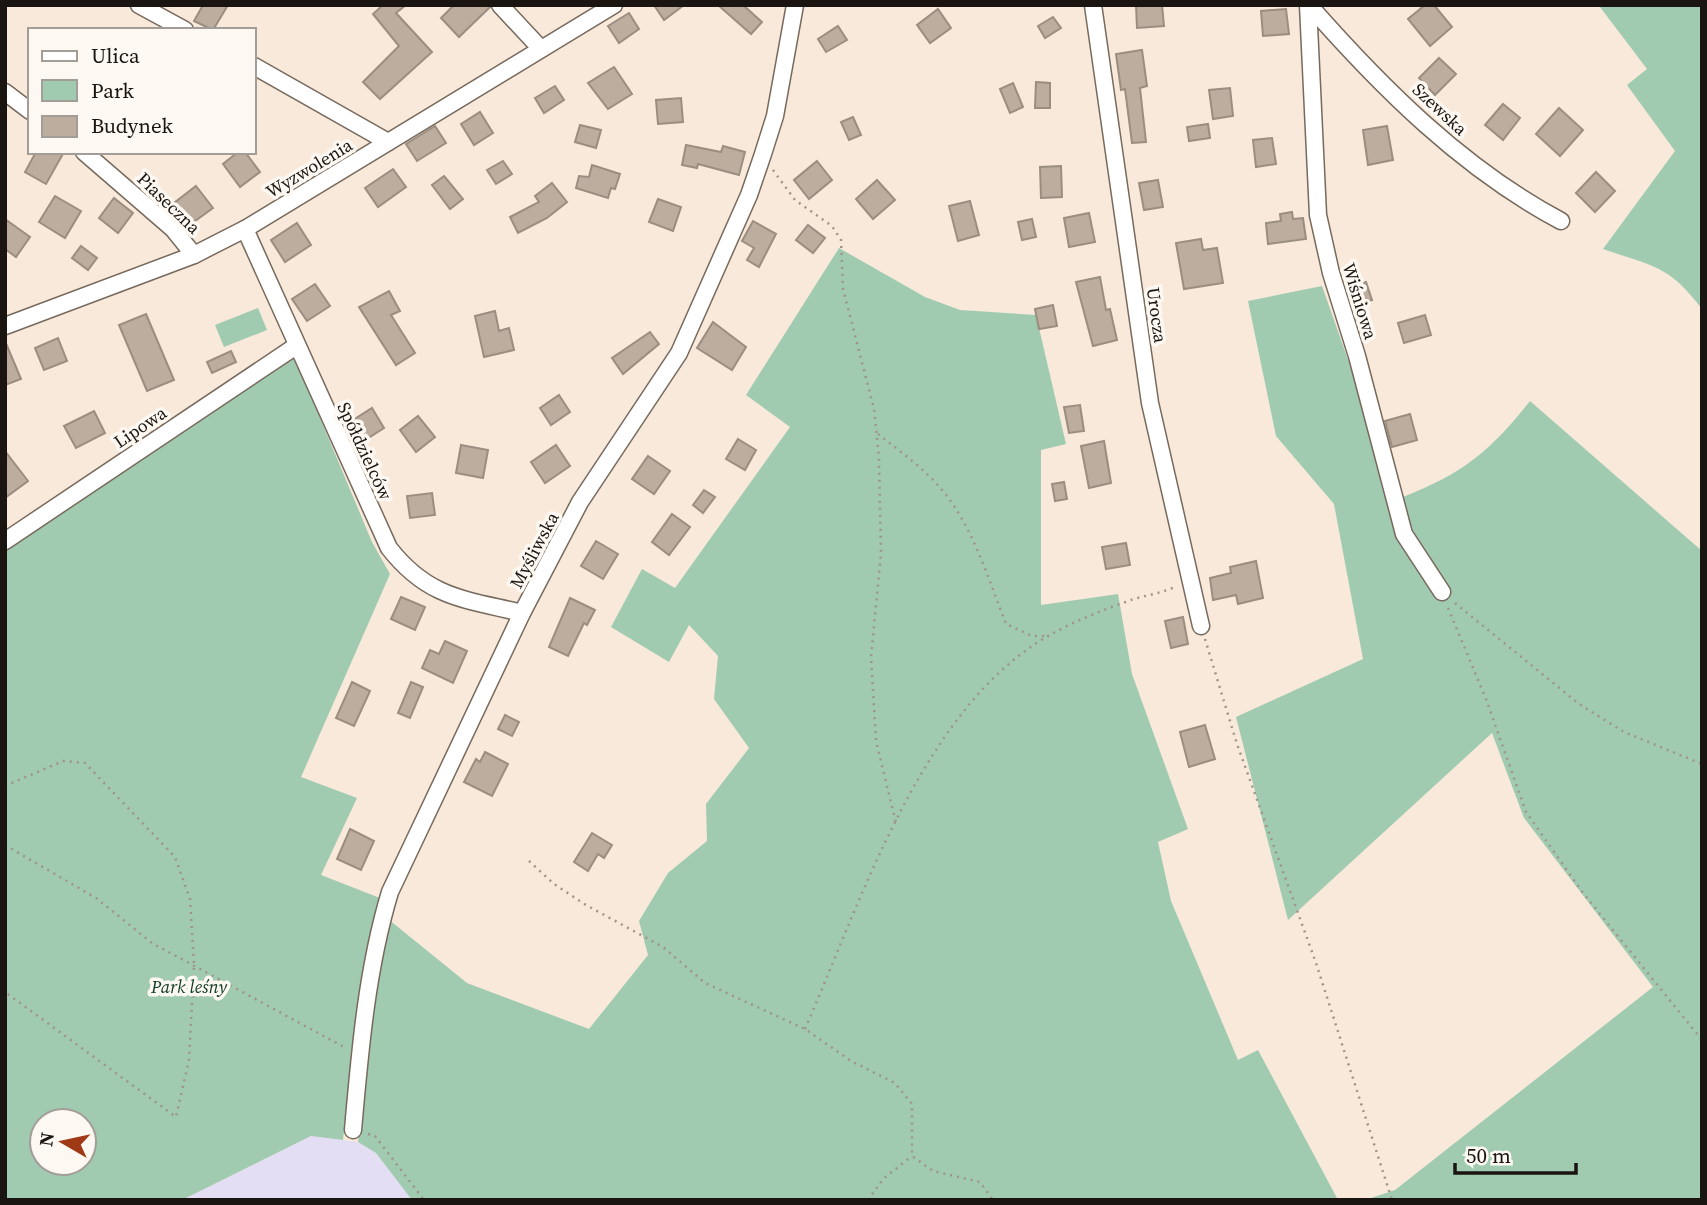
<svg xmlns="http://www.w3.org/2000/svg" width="1707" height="1205" viewBox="0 0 1707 1205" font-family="'Source Serif 4',serif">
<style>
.industrial{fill:#e3def4}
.green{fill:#a0cbb1;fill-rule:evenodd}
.building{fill:#bcad9f;stroke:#9b8d7f;stroke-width:2}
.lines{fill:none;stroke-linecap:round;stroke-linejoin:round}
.minor-casing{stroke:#77695c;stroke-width:19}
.path{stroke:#9f9489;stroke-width:2.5;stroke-dasharray:2 5;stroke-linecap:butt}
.minor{stroke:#fff;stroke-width:16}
.labels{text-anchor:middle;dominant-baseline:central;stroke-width:7;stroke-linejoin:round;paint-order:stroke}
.street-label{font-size:18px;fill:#1a1510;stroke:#fef8f2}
.park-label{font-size:18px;font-style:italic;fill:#0d3c25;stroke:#fef8f2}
</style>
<rect width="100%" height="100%" fill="#f8e9da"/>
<path class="industrial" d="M 311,1136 L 358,1142 L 376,1153 L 412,1200 L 182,1200 Z"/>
<g class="green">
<path d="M 1602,5 L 1702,5 L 1702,309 C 1669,265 1652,266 1603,249 L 1675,151 L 1627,85 L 1647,69 L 1600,7 Z"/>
<path d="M 839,248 L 925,297 L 960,310 L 1036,315 L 1066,444 L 1041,450 L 1041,605 L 1118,594 L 1132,674 L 1188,829 L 1158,842 L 1171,901 L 1238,1060 L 1258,1050 L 1338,1200 L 412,1200 L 376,1153 L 358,1142 L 372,1016 L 388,919 L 467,983 L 589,1029 L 648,955 L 639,921 L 668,873 L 707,841 L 706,804 L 749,748 L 714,699 L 718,656 L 689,625 L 669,662 L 611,627 L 642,569 L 675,588 L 790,427 L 746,395 Z"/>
<path d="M 1322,286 L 1370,422 L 1390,502 C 1457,477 1486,457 1530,401 L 1702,551 L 1702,1200 L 1365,1200 L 1395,1190 L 1653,987 L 1524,818 L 1492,733 L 1288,920 L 1236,717 L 1363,659 L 1334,504 L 1276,436 L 1248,301 Z"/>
<path d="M 258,308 L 267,330 L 224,347 L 215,325 Z"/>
<path d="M 295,358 L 372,542 L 390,574 L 301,777 L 357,798 L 321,875 L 380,898 L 358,1013 L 343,1140 L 311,1136 L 182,1200 L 5,1200 L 5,540 L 122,452 ZM 42,1121 L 84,1121 L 84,1163 L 42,1163 Z"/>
</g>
<g class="building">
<path d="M 203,5 L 228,5 L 213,30 L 194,21 Z"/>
<path d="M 383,5 L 406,5 L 396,13 L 432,52 L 380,99 L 363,82 L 399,46 L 373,14 Z"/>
<path d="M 454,5 L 490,5 L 490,7 L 459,37 L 441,18 Z"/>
<path d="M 654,5 L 684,5 L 664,20 Z"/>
<path d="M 718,5 L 743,5 L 762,22 L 751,34 Z"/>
<path d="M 1136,5 L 1162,5 L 1164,26 L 1137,28 Z"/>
<path d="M 1425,5 L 1434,5 L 1452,27 L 1430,46 L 1408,19 Z"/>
<path d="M 938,9 L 951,28 L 930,43 L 917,25 Z"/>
<path d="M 1286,9 L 1289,34 L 1263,36 L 1261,11 Z"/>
<path d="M 629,13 L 639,29 L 619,43 L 608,26 Z"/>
<path d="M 1053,17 L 1061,28 L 1045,38 L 1038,26 Z"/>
<path d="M 838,26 L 847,40 L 826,52 L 818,39 Z"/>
<path d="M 1142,50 L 1147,86 L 1140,88 L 1146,142 L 1132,143 L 1125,89 L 1121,90 L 1116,54 Z"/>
<path d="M 1439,58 L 1456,74 L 1435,95 L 1419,78 Z"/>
<path d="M 614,67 L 632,94 L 608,109 L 588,83 Z"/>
<path d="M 1036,82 L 1050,83 L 1050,108 L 1035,108 Z"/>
<path d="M 1013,83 L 1023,107 L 1010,113 L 1000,89 Z"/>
<path d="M 555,86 L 564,100 L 544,113 L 535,98 Z"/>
<path d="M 1230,88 L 1233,116 L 1213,119 L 1209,90 Z"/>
<path d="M 681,98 L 683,122 L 658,124 L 656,100 Z"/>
<path d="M 1503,104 L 1520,118 L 1503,140 L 1485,125 Z"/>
<path d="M 1559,108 L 1583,130 L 1560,156 L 1536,134 Z"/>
<path d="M 480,112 L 493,133 L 474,145 L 461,124 Z"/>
<path d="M 853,117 L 861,135 L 849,140 L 841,122 Z"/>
<path d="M 1208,124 L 1210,138 L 1189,141 L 1187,127 Z"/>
<path d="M 580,125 L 601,130 L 596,148 L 575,142 Z"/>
<path d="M 435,126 L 446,143 L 417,161 L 406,144 Z"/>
<path d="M 1387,126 L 1393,160 L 1368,165 L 1363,130 Z"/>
<path d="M 1272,138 L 1276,164 L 1256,167 L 1253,140 Z"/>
<path d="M 686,145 L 721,152 L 723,146 L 745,152 L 739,175 L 698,164 L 697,168 L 682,165 Z"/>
<path d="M 36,152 L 64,152 L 46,184 L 25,172 Z"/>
<path d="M 238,152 L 245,152 L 260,172 L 240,187 L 223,164 Z"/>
<path d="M 503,161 L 512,174 L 496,184 L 487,170 Z"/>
<path d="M 817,161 L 832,180 L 809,199 L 794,180 Z"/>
<path d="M 592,165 L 620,174 L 615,189 L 611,188 L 608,198 L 576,188 L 579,176 L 589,177 Z"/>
<path d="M 1061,166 L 1062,197 L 1041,198 L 1040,167 Z"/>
<path d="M 393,169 L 406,187 L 378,207 L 365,188 Z"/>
<path d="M 1596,172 L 1615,191 L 1595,212 L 1576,193 Z"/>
<path d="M 444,176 L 463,199 L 450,209 L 432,185 Z"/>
<path d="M 877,180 L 895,200 L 873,219 L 856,199 Z"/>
<path d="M 1158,180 L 1163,207 L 1144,210 L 1139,183 Z"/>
<path d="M 552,183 L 567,202 L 547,218 L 518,233 L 510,217 L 539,202 L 535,196 Z"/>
<path d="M 196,186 L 213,208 L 191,224 L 174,203 Z"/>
<path d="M 55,196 L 81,211 L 65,238 L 39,222 Z"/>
<path d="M 114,198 L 133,213 L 118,233 L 99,218 Z"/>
<path d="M 658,199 L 681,207 L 673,231 L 649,222 Z"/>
<path d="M 970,201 L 979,235 L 958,241 L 949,206 Z"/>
<path d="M 1292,212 L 1293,219 L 1303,218 L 1306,239 L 1268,244 L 1266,223 L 1281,221 L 1280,214 Z"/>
<path d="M 1089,213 L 1095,242 L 1069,247 L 1064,218 Z"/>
<path d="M 5,219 L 30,237 L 16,257 L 5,249 Z"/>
<path d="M 1032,219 L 1036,237 L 1022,240 L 1018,222 Z"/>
<path d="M 753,221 L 776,234 L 759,267 L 747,260 L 754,248 L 742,241 Z"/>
<path d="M 297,223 L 311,245 L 285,262 L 271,240 Z"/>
<path d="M 808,225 L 825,238 L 813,253 L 796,240 Z"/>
<path d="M 1201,239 L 1203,250 L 1217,248 L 1223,283 L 1184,289 L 1176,243 Z"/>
<path d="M 81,246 L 97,258 L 88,270 L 72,258 Z"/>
<path d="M 1100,277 L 1106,310 L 1110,309 L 1117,340 L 1093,346 L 1076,282 Z"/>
<path d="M 1366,282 L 1372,300 L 1352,306 L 1347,288 Z"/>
<path d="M 315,284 L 330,306 L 307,321 L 292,299 Z"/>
<path d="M 389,291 L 400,311 L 391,315 L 415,353 L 396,365 L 359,307 Z"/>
<path d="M 1053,305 L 1057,326 L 1039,329 L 1035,309 Z"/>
<path d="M 495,311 L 499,331 L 509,328 L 514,350 L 484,357 L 475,316 Z"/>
<path d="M 146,314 L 174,380 L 147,391 L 119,325 Z"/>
<path d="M 1425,315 L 1431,335 L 1404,343 L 1398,323 Z"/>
<path d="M 713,322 L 746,347 L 732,370 L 697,348 Z"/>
<path d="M 650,332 L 659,344 L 623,374 L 612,358 Z"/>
<path d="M 58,338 L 67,361 L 44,370 L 35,348 Z"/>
<path d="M 5,341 L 21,379 L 5,385 Z"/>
<path d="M 231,351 L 236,362 L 212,373 L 207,362 Z"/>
<path d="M 559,395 L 570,412 L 551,425 L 540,408 Z"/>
<path d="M 1080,405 L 1084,431 L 1069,433 L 1064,407 Z"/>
<path d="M 372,408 L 384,428 L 362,442 L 350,422 Z"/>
<path d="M 94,411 L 105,433 L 76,448 L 64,426 Z"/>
<path d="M 1410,414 L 1417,440 L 1392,447 L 1385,421 Z"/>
<path d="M 418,416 L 435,437 L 416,452 L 400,430 Z"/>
<path d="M 738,439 L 756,450 L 745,470 L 726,459 Z"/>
<path d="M 1104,441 L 1111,483 L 1089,488 L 1081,446 Z"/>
<path d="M 461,445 L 488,450 L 483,478 L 456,473 Z"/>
<path d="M 556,445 L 570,466 L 545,483 L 531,462 Z"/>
<path d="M 5,451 L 28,481 L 5,498 Z"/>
<path d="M 648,456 L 670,471 L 654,494 L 632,479 Z"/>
<path d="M 1064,482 L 1067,499 L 1055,501 L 1052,484 Z"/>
<path d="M 704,490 L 715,497 L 703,513 L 693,505 Z"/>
<path d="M 432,493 L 435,515 L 410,518 L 407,496 Z"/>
<path d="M 672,514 L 690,527 L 669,555 L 652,542 Z"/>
<path d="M 596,541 L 618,554 L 603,579 L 581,566 Z"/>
<path d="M 1126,543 L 1130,565 L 1106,569 L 1102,547 Z"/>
<path d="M 1256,561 L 1263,598 L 1238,604 L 1236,595 L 1213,600 L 1210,578 L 1231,573 L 1230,567 Z"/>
<path d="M 401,597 L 425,607 L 415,630 L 391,619 Z"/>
<path d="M 570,598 L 595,610 L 587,625 L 584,623 L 568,656 L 549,647 Z"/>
<path d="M 1183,617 L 1188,644 L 1171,648 L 1165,621 Z"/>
<path d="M 445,641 L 467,651 L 453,683 L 422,668 L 430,650 L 439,654 Z"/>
<path d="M 352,682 L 370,691 L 354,726 L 336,718 Z"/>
<path d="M 411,682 L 423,687 L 410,718 L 398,713 Z"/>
<path d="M 505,715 L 519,722 L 512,736 L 498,729 Z"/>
<path d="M 1205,725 L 1215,759 L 1189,767 L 1180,732 Z"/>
<path d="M 485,752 L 508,764 L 492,796 L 464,782 L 476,759 L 480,762 Z"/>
<path d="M 350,829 L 374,841 L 361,870 L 337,859 Z"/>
<path d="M 592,833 L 612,845 L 604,858 L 598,854 L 588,871 L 574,862 Z"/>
</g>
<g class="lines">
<defs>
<g id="minor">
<path d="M 139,5 L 185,30"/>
<path d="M 500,5 L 541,49"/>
<path d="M 1093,5 L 1150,403 L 1201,626"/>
<path d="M 1308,5 L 1318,215 L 1331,273 L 1357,356 L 1404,534 L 1442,592"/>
<path d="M 1309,5 C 1382,88 1463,169 1561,221"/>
<path d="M 254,66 L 388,142"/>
<path d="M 5,92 L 30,111"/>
<path d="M 84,152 L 173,229 L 194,255"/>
<path d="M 245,229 L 389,548 C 428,598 464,599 522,613"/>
<path d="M 5,326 L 194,255 L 245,229 L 614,5"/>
<path d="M 5,541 L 296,346"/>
<path d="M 353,1130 C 360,1050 367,968 390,892 L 522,613 L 580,502 L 679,353 L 749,195 L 763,154 L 775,116 L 795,5"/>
</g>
</defs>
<use href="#minor" class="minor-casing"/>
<g class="path">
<path d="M 773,170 L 795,200 L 832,226 L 841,240 L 843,289 L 874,409 L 879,458 L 881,554 L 871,657 L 876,741 L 896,823"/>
<path d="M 878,434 C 902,453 928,471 947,496 C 975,533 989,581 1006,624 L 1032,636 L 1049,636"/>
<path d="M 1455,603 L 1579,704 L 1624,732 L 1702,764"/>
<path d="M 1448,608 L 1486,699 L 1526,812 L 1583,893 L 1702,1040"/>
<path d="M 1205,639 L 1237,744 L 1316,963 L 1392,1200"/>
<path d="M 5,786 L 63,761 L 85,763 L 175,857 L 190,899 L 194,965 L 189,1060 L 176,1117 L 5,992"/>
<path d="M 5,845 L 96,898 L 152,943 L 344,1047"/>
<path d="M 529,861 L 554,884 L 586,905 L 663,947 L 705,983 L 805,1029 L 851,1061 L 895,1083 L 912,1104 L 912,1156 L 933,1171 L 980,1182 L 993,1200"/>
<path d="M 805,1029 C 858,908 915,732 1024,652 C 1055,628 1097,612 1134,599 C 1148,595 1161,593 1175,587"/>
<path d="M 368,1134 L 375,1136 L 424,1200"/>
<path d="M 868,1200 L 883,1179 L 912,1156"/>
</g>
<use href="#minor" class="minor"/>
</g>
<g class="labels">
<g class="street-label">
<text transform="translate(1440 109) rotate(43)">Szewska</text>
<text transform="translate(309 168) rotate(-31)">Wyzwolenia</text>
<text transform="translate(169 203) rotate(44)">Piaseczna</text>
<text transform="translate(1360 301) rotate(73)">Wiśniowa</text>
<text transform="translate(1157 315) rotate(82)">Urocza</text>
<text transform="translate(140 427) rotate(-34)">Lipowa</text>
<text transform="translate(365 451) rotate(65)">Spółdzielców</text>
<text transform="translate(534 550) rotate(-62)">Myśliwska</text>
</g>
<g class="park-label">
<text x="189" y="986">Park leśny</text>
</g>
</g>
<rect width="1707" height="1205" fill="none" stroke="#1a1510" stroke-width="14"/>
<rect x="28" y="28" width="228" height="126" fill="#fef8f2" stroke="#a39d98" stroke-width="2"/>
<rect x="42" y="51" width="35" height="10" fill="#ffffff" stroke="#a39d98" stroke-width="2"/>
<text x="91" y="63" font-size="21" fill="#1a1510">Ulica</text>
<rect x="42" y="80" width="35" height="21" fill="#a0cbb1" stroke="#a39d98" stroke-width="2"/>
<text x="91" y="98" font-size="21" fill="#1a1510">Park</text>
<rect x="42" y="116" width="35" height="21" fill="#bcad9f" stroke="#a39d98" stroke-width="2"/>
<text x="91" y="133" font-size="21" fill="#1a1510">Budynek</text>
<g transform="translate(63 1142) rotate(279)"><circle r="33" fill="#fef8f2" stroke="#a39d98" stroke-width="2"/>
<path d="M0-5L12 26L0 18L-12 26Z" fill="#a03915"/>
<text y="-10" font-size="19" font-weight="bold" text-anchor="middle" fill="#1a1510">N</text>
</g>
<path d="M1455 1163v10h121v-10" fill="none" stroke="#1a1510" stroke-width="3.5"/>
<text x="1466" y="1163" font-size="21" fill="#1a1510" stroke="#fef8f2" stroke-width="5" paint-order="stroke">50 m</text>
</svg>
